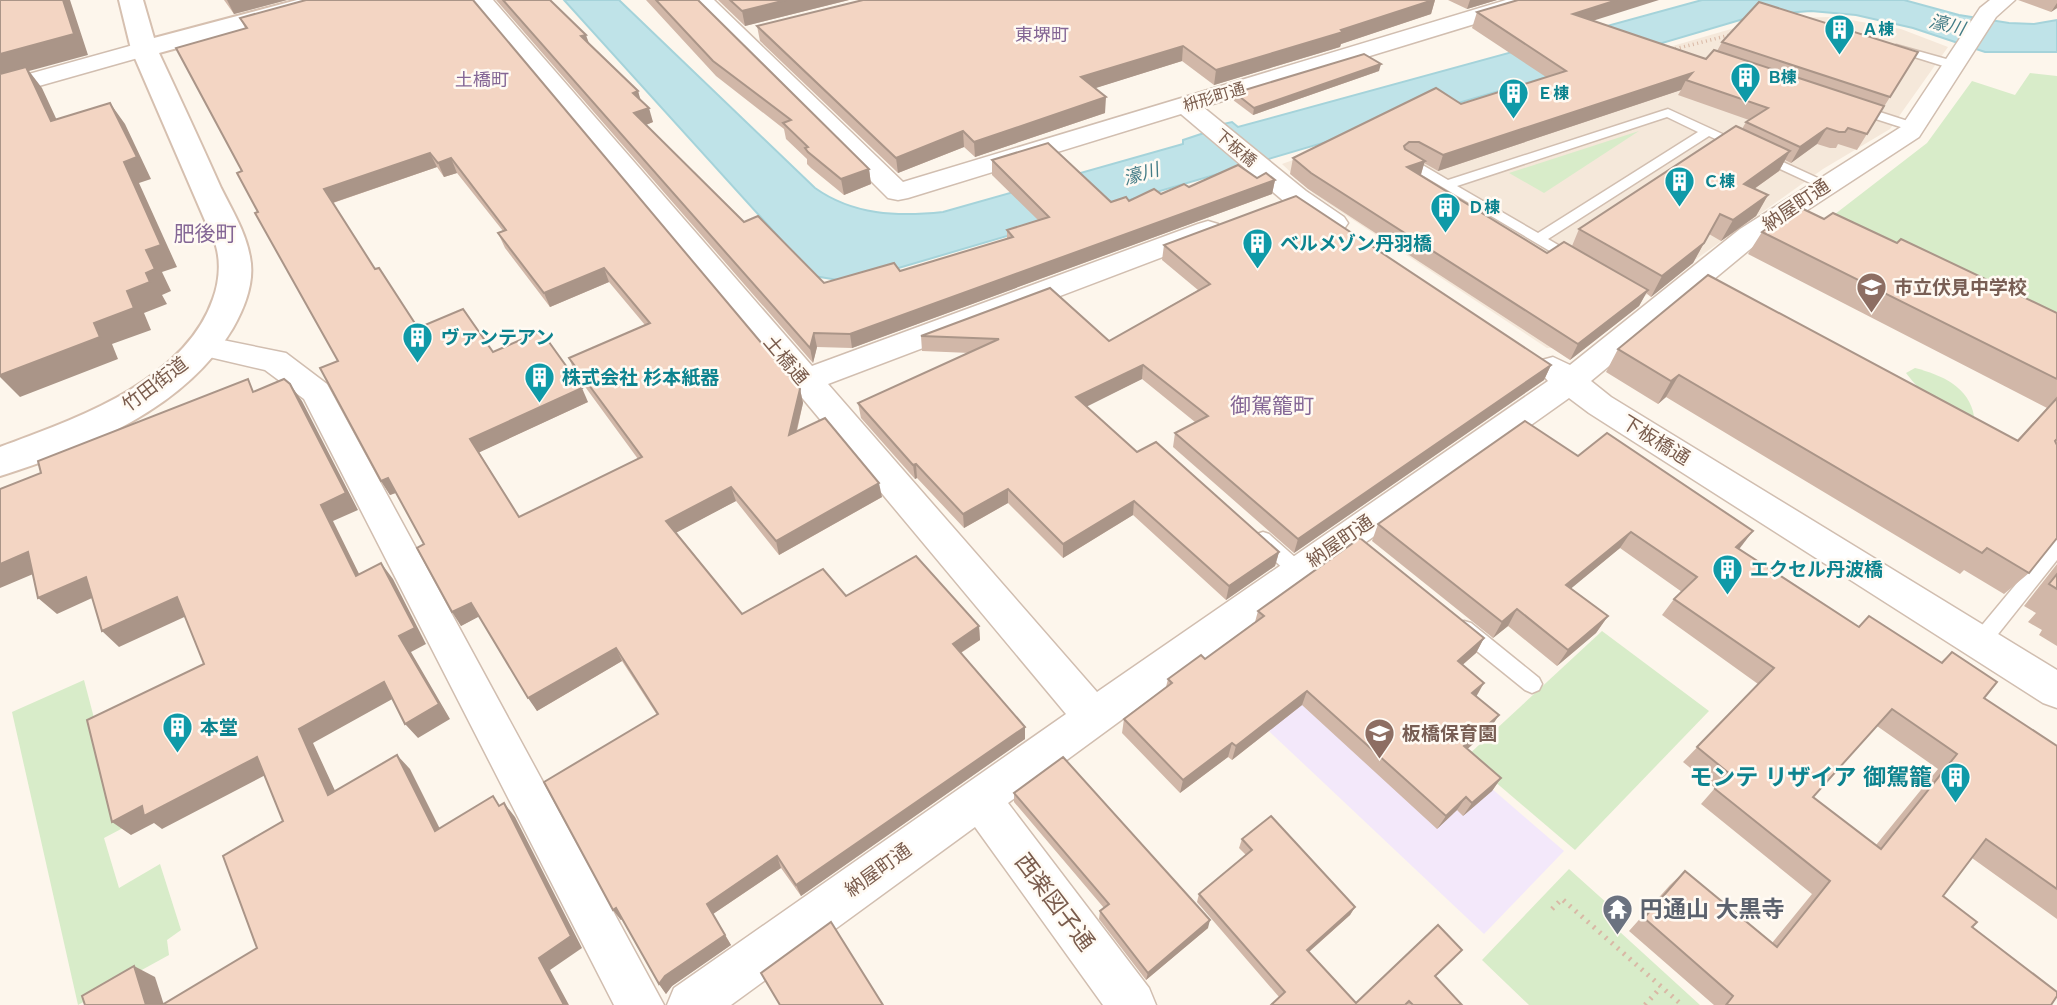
<svg xmlns="http://www.w3.org/2000/svg" width="2057" height="1005" viewBox="0 0 2057 1005" font-family="Arial,'Noto Sans JP',sans-serif">
<style>
.residential{fill:#f5e8da}
.education{fill:#f3e8fa}
.green{fill:#d8ecc9}
.water{fill:#bfe3e8;stroke:#a5d3da;stroke-width:2}
.lines{fill:none;stroke-linecap:round;stroke-linejoin:round}
.service-casing{stroke:#d1beb0;stroke-width:3}
.minor-casing{stroke:#d1beb0;stroke-width:3}
.secondary-casing{stroke:#d6c0b0;stroke-width:4}
.path-far1{stroke:#d9b8a5;stroke-width:3.5;stroke-dasharray:1 3.5;stroke-linecap:butt}
.path{stroke:#d9b8a5;stroke-width:5;stroke-dasharray:2 6;stroke-linecap:butt}
.service{fill:#fff;fill-rule:evenodd}
.minor{fill:#fff;fill-rule:evenodd}
.secondary{fill:#fff;fill-rule:evenodd}
.wall{fill:#d1b7a8;fill-rule:evenodd}
.shaded-wall{fill:#aa9588}
.building{fill:#f3d5c3;stroke:#aa9588;stroke-width:2;fill-rule:evenodd}
.labels{text-anchor:middle;dominant-baseline:central;stroke-width:5;stroke-linejoin:round;paint-order:stroke}
.far-culture-label{font-size:16px;font-weight:bold;fill:#0d838f;stroke:#fffaf3;text-anchor:start}
.far-street-label{font-size:16px;fill:#7a5c4d;stroke:#fffaf3}
.far-water-label{font-size:18px;font-style:italic;fill:#437c86;stroke:#fffaf3}
.far-neighbourhood-label{font-size:18px;fill:#846695;stroke:#fffaf3}
.street-label{font-size:19px;fill:#7a5c4d;stroke:#fffaf3}
.culture-label{font-size:19px;font-weight:bold;fill:#0d838f;stroke:#fffaf3;text-anchor:start}
.education-label{font-size:19px;font-weight:bold;fill:#785e54;stroke:#fffaf3;text-anchor:start}
.neighbourhood-label{font-size:21px;fill:#846695;stroke:#fffaf3}
.near-culture-label{font-size:23px;font-weight:bold;fill:#0d838f;stroke:#fffaf3;text-anchor:end}
.near-street-label{font-size:23px;fill:#7a5c4d;stroke:#fffaf3}
.near-worship-label{font-size:23px;font-weight:bold;fill:#5b616d;stroke:#fffaf3;text-anchor:start}
</style>
<rect width="100%" height="100%" fill="#fdf6ec"/>
<path class="residential" d="M 1834,17 L 1901,29 L 1948,47 L 1890,129 L 1823,169 L 1661,284 L 1578,347 L 1547,348 L 1314,194 L 1282,164 L 1340,143 L 1738,27 L 1783,18 Z"/>
<path class="education" d="M 1283,608 L 1564,851 L 1484,934 L 1202,668 Z"/>
<g class="green">
<path d="M 2030,73 L 2057,76 L 2057,334 L 1817,228 L 1927,143 L 1972,81 L 2015,95 Z"/>
<path d="M 1639,131 L 1544,193 L 1509,173 Z"/>
<path d="M 1915,368 C 1942,375 1969,387 1974,416 C 1944,415 1924,396 1906,373 Z"/>
<path d="M 1602,631 L 1709,711 L 1575,850 L 1466,757 Z"/>
<path d="M 84,680 L 123,828 L 104,838 L 119,888 L 160,864 L 181,930 L 167,940 L 169,955 L 78,1005 L 12,712 Z"/>
<path d="M 1569,869 L 1628,922 L 1620,932 L 1700,1005 L 1529,1005 L 1482,960 Z"/>
</g>
<path class="water" d="M 564,0 L 619,0 L 815,188 C 853,215 897,217 943,212 L 1183,144 L 1183,140 L 1225,126 L 1223,124 L 1232,122 L 1238,127 L 1702,0 L 1904,0 L 1959,15 L 2009,23 L 2034,24 L 2057,20 L 2057,52 L 1985,52 L 1913,28 L 1856,15 L 1811,11 L 1757,15 L 868,277 L 838,280 L 814,276 Z"/>
<g class="lines">
<defs>
<g id="service">
<path d="M 1896,45 L 1957,62 L 1959,65 L 1953,69 L 1892,50 L 1890,48 Z"/>
<path d="M 1855,104 L 1917,124 L 1919,127 L 1913,131 L 1851,111 L 1851,105 Z"/>
<path d="M 1668,109 L 1833,185 L 1826,189 L 1821,188 L 1709,136 L 1548,239 L 1580,258 L 1582,261 L 1575,266 L 1402,163 L 1404,160 L 1414,160 L 1448,180 ZM 1667,117 L 1698,132 L 1538,233 L 1457,186 Z"/>
<path d="M 1263,532 L 1269,534 L 1305,566 L 1307,571 L 1305,576 L 1298,578 L 1291,576 L 1257,544 L 1254,539 L 1257,534 Z"/>
<path d="M 2057,540 L 2057,560 L 1987,648 L 1980,650 L 1973,648 L 1970,642 L 1973,636 L 2051,542 Z"/>
<path d="M 1464,621 L 1471,623 L 1539,678 L 1542,684 L 1539,690 L 1532,693 L 1525,690 L 1457,635 L 1454,629 L 1457,623 Z"/>
</g>
<g id="minor">
<path d="M 470,0 L 493,0 L 812,366 L 1198,224 L 1208,221 L 1218,224 L 1222,230 L 1218,236 L 828,384 L 1097,692 L 1548,381 L 1537,368 L 1542,360 L 1553,357 L 1570,365 L 1740,229 L 1901,127 L 1980,8 L 1990,0 L 2015,0 L 1996,17 L 1919,137 L 1760,241 L 1591,381 L 1611,397 L 2057,670 L 2057,708 L 2043,703 L 1589,413 L 1569,398 L 1311,581 L 1008,803 L 1149,988 L 1156,1005 L 1103,1005 L 975,827 L 731,1005 L 667,1005 L 674,988 L 1066,714 Z"/>
<path d="M 690,0 L 714,0 L 903,182 L 1506,0 L 1540,0 L 1537,5 L 1203,107 L 1306,191 L 1344,217 L 1348,223 L 1344,229 L 1334,231 L 1324,229 L 1286,203 L 1181,114 L 908,198 L 898,200 L 888,198 Z"/>
<path d="M 144,42 L 152,44 L 156,49 L 152,54 L 0,97 L 0,82 Z"/>
<path d="M 203,336 L 286,353 L 327,384 L 664,1005 L 614,1005 L 304,399 L 265,370 L 192,353 L 188,346 L 192,339 Z"/>
</g>
<path id="secondary" d="M 119,0 L 143,0 L 154,38 L 297,0 L 337,0 L 334,5 L 159,53 C 180,98 201,143 221,188 C 232,210 246,233 250,257 C 255,281 245,307 233,328 C 185,409 86,449 0,476 L 0,447 C 75,419 184,382 213,299 C 219,283 221,263 216,246 L 131,49 Z"/>
</defs>
<use href="#service" class="service-casing"/>
<use href="#minor" class="minor-casing"/>
<use href="#secondary" class="secondary-casing"/>
<path class="path-far1" d="M 1671,50 L 1730,35"/>
<g class="path">
<path d="M 1552,909 L 1562,899 L 1682,1005"/>
<path d="M 1645,1005 L 1661,987"/>
</g>
<use href="#service" class="service"/>
<use href="#minor" class="minor"/>
<use href="#secondary" class="secondary"/>
</g>
<g class="wall">
<path d="M 224,0 L 287,0 L 234,14 Z"/>
<path d="M 496,0 L 550,0 L 589,44 L 638,91 L 640,100 L 653,122 L 646,125 L 744,222 L 824,283 L 900,271 L 1007,239 L 1007,230 L 1038,220 L 992,175 L 992,160 L 1111,202 L 1129,201 L 1189,187 L 1257,178 L 1275,180 L 1272,194 L 852,348 L 817,347 L 813,363 Z"/>
<path d="M 646,0 L 698,0 L 869,169 L 871,184 L 844,195 L 811,168 L 807,164 L 807,159 L 786,139 L 784,129 L 716,76 Z"/>
<path d="M 718,0 L 849,0 L 745,26 Z"/>
<path d="M 863,0 L 1435,0 L 1431,14 L 1341,44 L 1340,47 L 1214,85 L 1182,61 L 1095,88 L 1105,113 L 975,157 L 964,147 L 898,173 L 760,41 L 757,26 Z"/>
<path d="M 1448,0 L 1497,0 L 1467,9 Z"/>
<path d="M 2018,0 L 2057,0 L 2057,8 L 2051,12 Z"/>
<path d="M 1477,12 L 1593,21 L 1706,59 L 1717,51 L 1722,42 L 1918,52 L 1857,150 L 1838,144 L 1836,148 L 1830,148 L 1817,144 L 1791,163 L 1785,160 L 1779,171 L 1754,189 L 1768,195 L 1756,216 L 1721,241 L 1709,234 L 1693,263 L 1651,297 L 1646,293 L 1639,306 L 1570,360 L 1308,189 L 1290,174 L 1293,158 L 1461,104 L 1546,77 L 1472,28 ZM 1681,90 L 1678,95 L 1749,120 L 1746,122 L 1742,129 L 1579,229 L 1572,246 L 1547,253 L 1421,175 L 1424,163 L 1438,171 Z"/>
<path d="M 240,18 L 800,389 L 803,403 L 797,431 L 882,497 L 779,555 L 736,501 L 676,532 L 742,614 L 846,596 L 979,626 L 980,640 L 961,653 L 1025,727 L 1025,739 L 801,896 L 781,868 L 713,914 L 731,945 L 672,986 L 666,994 L 659,984 L 623,919 L 621,920 L 613,910 L 657,715 L 622,661 L 537,711 L 479,616 L 461,626 L 424,544 L 396,493 L 390,495 L 381,481 L 338,361 L 258,212 L 242,171 L 245,28 ZM 437,167 L 444,177 L 457,173 L 503,231 L 498,233 L 505,248 L 550,307 L 609,282 L 645,325 L 569,358 L 575,373 L 638,459 L 519,517 L 479,452 L 588,402 L 493,352 L 418,328 L 375,269 L 333,203 Z"/>
<path d="M 1379,71 L 1253,115 L 1233,100 L 1235,93 Z"/>
<path d="M 1824,219 L 1897,243 L 2057,313 L 2057,538 L 2029,573 L 2004,594 L 1964,570 L 1960,574 L 1666,397 L 1658,404 L 1606,372 L 1618,349 L 2017,440 L 2047,408 L 1748,254 L 1762,232 Z"/>
<path d="M 1164,245 L 1551,365 L 1544,380 L 1294,553 L 1173,447 L 1175,433 L 1195,422 L 1142,379 L 1086,406 L 1137,452 L 1279,552 L 1275,566 L 1226,600 L 1133,515 L 1063,558 L 1008,503 L 964,528 L 917,478 L 915,479 L 861,418 L 858,403 L 970,353 L 922,351 L 921,336 L 1109,341 L 1198,290 L 1162,260 Z"/>
<path d="M 1578,456 L 1739,549 L 1858,627 L 1869,616 L 1941,662 L 1952,652 L 1984,698 L 2057,746 L 2057,919 L 1972,858 L 1943,896 L 1972,927 L 2051,1005 L 1714,1005 L 1629,931 L 1670,885 L 1685,871 L 1772,943 L 1812,894 L 1701,804 L 1715,788 L 1683,762 L 1758,684 L 1662,615 L 1674,599 L 1682,592 L 1620,548 L 1571,588 L 1608,616 L 1596,633 L 1557,666 L 1508,626 L 1493,638 L 1372,541 L 1378,524 ZM 1877,726 L 1938,769 L 1876,845 L 1813,797 Z"/>
<path d="M 2057,564 L 2057,646 L 2039,635 L 2042,630 L 2028,622 L 2036,613 L 2024,606 Z"/>
<path d="M 1258,611 L 1484,638 L 1476,653 L 1462,665 L 1490,729 L 1467,749 L 1501,778 L 1492,791 L 1463,816 L 1457,810 L 1437,829 L 1302,705 L 1232,760 L 1228,757 L 1180,793 L 1122,733 L 1124,719 L 1166,687 L 1168,679 L 1205,659 L 1255,622 Z"/>
<path d="M 1014,793 L 1208,928 L 1146,980 L 1099,919 L 1100,911 L 1104,908 L 1014,802 Z"/>
<path d="M 1242,839 L 1355,907 L 1350,915 L 1309,952 L 1356,1003 L 1456,957 L 1435,977 L 1462,1005 L 1271,1005 L 1279,997 L 1197,902 L 1199,894 L 1246,855 L 1239,848 Z"/>
</g>
<g class="shaded-wall">
<path d="M 63,0 L 70,0 L 88,55 L 29,71 L 42,88 L 67,142 L 0,79 L 0,54 Z"/>
<path d="M 227,0 L 287,0 L 234,14 Z"/>
<path d="M 786,0 L 849,0 L 745,26 L 742,11 Z"/>
<path d="M 1433,0 L 1435,0 L 1431,14 L 1341,44 L 1340,47 L 1214,85 L 1216,70 Z"/>
<path d="M 1470,0 L 1497,0 L 1467,9 Z"/>
<path d="M 1617,0 L 1659,0 L 1567,29 L 1573,14 Z"/>
<path d="M 2057,3 L 2057,8 L 2051,12 Z"/>
<path d="M 586,35 L 591,49 L 581,36 Z"/>
<path d="M 1183,46 L 1182,61 L 1080,93 L 1081,77 Z"/>
<path d="M 1381,64 L 1379,71 L 1253,115 L 1254,108 Z"/>
<path d="M 1692,73 L 1686,80 L 1681,90 L 1438,171 L 1443,155 Z"/>
<path d="M 638,91 L 642,105 L 633,93 Z"/>
<path d="M 1106,97 L 1105,113 L 975,157 L 974,142 Z"/>
<path d="M 110,103 L 125,124 L 151,179 L 139,183 L 177,267 L 162,272 L 171,291 L 162,295 L 167,304 L 144,313 L 151,330 L 112,344 L 118,359 L 20,397 L 0,377 L 0,375 L 94,323 L 146,273 L 146,250 L 124,162 Z"/>
<path d="M 649,108 L 653,122 L 638,128 L 634,113 Z"/>
<path d="M 1827,128 L 1817,144 L 1791,163 L 1800,147 Z"/>
<path d="M 963,131 L 964,147 L 898,173 L 896,158 Z"/>
<path d="M 1790,151 L 1779,171 L 1733,204 L 1744,184 Z"/>
<path d="M 430,153 L 437,167 L 332,203 L 324,189 Z"/>
<path d="M 451,158 L 457,173 L 444,177 L 438,163 Z"/>
<path d="M 1425,161 L 1420,177 L 1407,167 Z"/>
<path d="M 869,169 L 871,184 L 844,195 L 841,179 Z"/>
<path d="M 1275,180 L 1272,194 L 852,348 L 850,334 Z"/>
<path d="M 1768,195 L 1756,216 L 1721,241 L 1733,220 Z"/>
<path d="M 1704,243 L 1693,263 L 1651,297 L 1662,276 Z"/>
<path d="M 604,268 L 609,282 L 550,307 L 544,293 Z"/>
<path d="M 1648,290 L 1639,306 L 1570,360 L 1578,344 Z"/>
<path d="M 814,333 L 817,347 L 813,363 L 810,348 Z"/>
<path d="M 1143,365 L 1142,379 L 1076,412 L 1076,397 Z"/>
<path d="M 1551,365 L 1544,380 L 1294,553 L 1298,539 Z"/>
<path d="M 1679,375 L 1666,397 L 1658,404 L 1671,381 Z"/>
<path d="M 290,384 L 302,401 L 358,510 L 333,521 L 368,592 L 356,576 L 321,505 Z"/>
<path d="M 582,388 L 588,402 L 478,453 L 470,439 Z"/>
<path d="M 800,389 L 803,403 L 792,449 L 789,435 Z"/>
<path d="M 916,464 L 917,478 L 915,479 L 913,465 Z"/>
<path d="M 388,478 L 398,492 L 390,495 L 381,481 Z"/>
<path d="M 879,483 L 882,497 L 779,555 L 776,541 Z"/>
<path d="M 731,487 L 736,501 L 672,535 L 666,521 Z"/>
<path d="M 1008,489 L 1008,503 L 964,528 L 963,514 Z"/>
<path d="M 1134,501 L 1133,515 L 1063,558 L 1063,544 Z"/>
<path d="M 1753,531 L 1740,548 L 1723,564 L 1736,547 Z"/>
<path d="M 1631,532 L 1620,548 L 1556,601 L 1566,585 Z"/>
<path d="M 28,552 L 45,569 L 0,588 L 0,564 Z"/>
<path d="M 1279,552 L 1275,566 L 1226,600 L 1229,586 Z"/>
<path d="M 381,563 L 393,579 L 426,644 L 411,652 L 450,719 L 418,738 L 405,724 L 399,636 Z"/>
<path d="M 86,577 L 103,593 L 57,614 L 38,598 Z"/>
<path d="M 177,597 L 193,613 L 119,647 L 102,631 Z"/>
<path d="M 471,603 L 480,616 L 461,626 L 452,612 Z"/>
<path d="M 1517,609 L 1508,626 L 1493,638 L 1502,622 Z"/>
<path d="M 1608,616 L 1596,633 L 1557,666 L 1568,650 Z"/>
<path d="M 979,626 L 980,640 L 954,657 L 953,644 Z"/>
<path d="M 1484,638 L 1476,653 L 1450,676 L 1458,661 Z"/>
<path d="M 616,648 L 622,661 L 537,711 L 528,698 Z"/>
<path d="M 384,682 L 396,697 L 313,743 L 343,808 L 328,795 L 299,729 Z"/>
<path d="M 1484,683 L 1476,697 L 1472,693 Z"/>
<path d="M 1307,691 L 1302,705 L 1232,760 L 1236,746 Z"/>
<path d="M 1499,715 L 1490,729 L 1455,760 L 1464,746 Z"/>
<path d="M 1025,727 L 1025,739 L 801,896 L 796,885 Z"/>
<path d="M 1232,743 L 1228,757 L 1180,793 L 1183,780 Z"/>
<path d="M 397,755 L 410,769 L 448,845 L 435,831 Z"/>
<path d="M 257,757 L 273,771 L 162,829 L 154,823 L 131,835 L 112,822 L 142,806 Z"/>
<path d="M 1501,778 L 1492,791 L 1463,816 L 1472,803 Z"/>
<path d="M 1466,797 L 1457,810 L 1437,829 L 1446,816 Z"/>
<path d="M 504,803 L 515,817 L 582,948 L 550,970 L 569,1005 L 564,1005 L 539,958 Z"/>
<path d="M 777,856 L 781,868 L 713,914 L 707,904 Z"/>
<path d="M 1355,907 L 1350,915 L 1303,957 L 1307,950 Z"/>
<path d="M 616,908 L 624,918 L 621,920 L 613,910 Z"/>
<path d="M 1210,920 L 1208,928 L 1146,980 L 1148,973 Z"/>
<path d="M 725,935 L 731,945 L 672,986 L 666,994 L 659,984 L 665,976 Z"/>
<path d="M 134,966 L 155,977 L 164,1005 L 146,1005 Z"/>
</g>
<g class="building">
<path d="M 0,0 L 63,0 L 74,34 L 0,54 Z"/>
<path d="M 306,0 L 473,0 L 800,389 L 789,435 L 825,418 L 879,483 L 776,541 L 731,487 L 666,521 L 742,614 L 823,569 L 846,596 L 916,556 L 979,626 L 953,644 L 1025,727 L 796,885 L 777,856 L 707,904 L 725,935 L 665,976 L 659,984 L 616,908 L 613,910 L 544,782 L 658,714 L 616,648 L 528,698 L 471,603 L 452,612 L 417,548 L 424,544 L 388,478 L 381,481 L 320,368 L 338,361 L 255,213 L 258,212 L 237,173 L 242,171 L 176,48 L 247,28 L 240,18 ZM 430,153 L 438,163 L 451,158 L 506,230 L 498,233 L 544,293 L 604,268 L 650,323 L 569,358 L 642,457 L 519,517 L 470,439 L 582,388 L 541,331 L 493,352 L 463,309 L 418,328 L 379,268 L 375,269 L 324,189 Z"/>
<path d="M 503,0 L 550,0 L 586,35 L 581,36 L 638,91 L 633,93 L 649,108 L 634,113 L 744,222 L 758,216 L 824,283 L 894,263 L 900,271 L 1013,237 L 1007,230 L 1049,217 L 992,160 L 1048,143 L 1111,202 L 1126,197 L 1129,201 L 1154,189 L 1161,194 L 1184,184 L 1189,187 L 1238,165 L 1257,178 L 1266,173 L 1275,180 L 850,334 L 814,333 L 810,348 Z"/>
<path d="M 656,0 L 698,0 L 869,169 L 841,179 L 808,152 L 805,148 L 808,147 L 783,123 L 791,120 L 713,61 Z"/>
<path d="M 730,0 L 786,0 L 742,11 Z"/>
<path d="M 863,0 L 1433,0 L 1341,30 L 1343,32 L 1216,70 L 1183,46 L 1081,77 L 1106,97 L 974,142 L 963,131 L 896,158 L 757,26 Z"/>
<path d="M 1518,0 L 1617,0 L 1573,14 L 1706,59 L 1714,50 L 1884,106 L 1867,134 L 1848,128 L 1845,132 L 1839,132 L 1827,128 L 1800,147 L 1746,122 L 1768,108 L 1686,80 L 1692,73 L 1443,155 L 1419,142 L 1409,142 L 1404,146 L 1405,149 L 1425,161 L 1407,167 L 1547,253 L 1564,242 L 1648,290 L 1578,344 L 1311,173 L 1293,158 L 1436,88 L 1461,104 L 1566,71 L 1477,12 Z"/>
<path d="M 1759,2 L 1918,52 L 1890,97 L 1722,42 Z"/>
<path d="M 1364,54 L 1381,64 L 1254,108 L 1235,93 Z"/>
<path d="M 26,67 L 51,121 L 110,103 L 137,157 L 124,162 L 161,245 L 146,250 L 155,269 L 146,273 L 150,282 L 127,291 L 134,308 L 94,323 L 100,337 L 0,375 L 0,74 Z"/>
<path d="M 1736,126 L 1790,151 L 1744,184 L 1768,195 L 1733,220 L 1720,214 L 1704,243 L 1662,276 L 1579,229 Z"/>
<path d="M 1296,196 L 1551,365 L 1298,539 L 1175,433 L 1208,416 L 1143,365 L 1076,397 L 1137,452 L 1156,442 L 1279,552 L 1229,586 L 1134,501 L 1063,544 L 1008,489 L 963,514 L 916,464 L 913,465 L 858,403 L 999,339 L 921,336 L 1050,288 L 1109,341 L 1210,284 L 1164,245 Z"/>
<path d="M 1797,206 L 1824,219 L 1833,213 L 1897,243 L 1901,239 L 2057,313 L 2057,379 L 1762,232 Z"/>
<path d="M 1708,275 L 2018,441 L 2057,398 L 2057,439 L 2055,441 L 2057,445 L 2057,538 L 2029,573 L 1987,548 L 1982,553 L 1679,375 L 1671,381 L 1618,349 Z"/>
<path d="M 248,379 L 253,392 L 284,379 L 290,384 L 346,493 L 321,505 L 356,576 L 381,563 L 415,628 L 399,636 L 439,704 L 405,724 L 384,682 L 299,729 L 328,795 L 397,755 L 435,831 L 493,796 L 499,806 L 504,803 L 571,936 L 539,958 L 564,1005 L 162,1005 L 257,948 L 223,856 L 283,821 L 257,757 L 144,816 L 142,806 L 112,822 L 87,720 L 204,664 L 177,597 L 102,631 L 86,577 L 38,598 L 28,552 L 0,564 L 0,489 L 41,473 L 38,461 Z"/>
<path d="M 1525,421 L 1578,456 L 1607,433 L 1753,531 L 1736,547 L 1859,627 L 1869,616 L 1942,663 L 1952,652 L 1997,682 L 1984,698 L 2057,746 L 2057,889 L 1986,839 L 1943,896 L 1977,922 L 1972,927 L 2057,992 L 2057,996 L 2051,1005 L 1726,1005 L 1733,996 L 1644,918 L 1685,871 L 1777,947 L 1830,881 L 1715,789 L 1730,774 L 1697,747 L 1774,668 L 1674,599 L 1697,577 L 1631,532 L 1566,585 L 1608,616 L 1568,650 L 1517,609 L 1502,622 L 1378,524 ZM 1892,709 L 1957,754 L 1881,849 L 1813,797 Z"/>
<path d="M 1360,538 L 1484,638 L 1458,661 L 1484,683 L 1472,693 L 1499,715 L 1464,746 L 1501,778 L 1472,803 L 1466,797 L 1446,816 L 1307,691 L 1236,746 L 1232,743 L 1183,780 L 1124,719 L 1172,683 L 1168,679 L 1201,655 L 1205,659 L 1264,616 L 1258,611 Z"/>
<path d="M 2057,574 L 2057,589 L 2049,584 Z"/>
<path d="M 1063,757 L 1210,920 L 1148,973 L 1100,911 L 1109,904 L 1014,793 Z"/>
<path d="M 1271,816 L 1355,907 L 1307,950 L 1356,1003 L 1438,925 L 1462,950 L 1435,976 L 1462,1005 L 1413,1005 L 1409,1001 L 1405,1005 L 1271,1005 L 1285,992 L 1199,894 L 1252,850 L 1242,839 Z"/>
<path d="M 831,922 L 883,1005 L 780,1005 L 761,973 Z"/>
<path d="M 134,966 L 146,1005 L 85,1005 L 82,996 Z"/>
</g>
<defs>
<symbol id="building-pin" viewBox="-11 -11 22 30"><path d="M0 17L-7.5 6A9.5 9.5 0 1 1 7.5 6Z" fill="#0f9aa8" stroke="#fffaf3"/><path d="M-4-6H4V6H1V3H-1V6H-4ZM-2.5-4.3h1.7v1.8h-1.7ZM.8-4.3h1.7v1.8H.8ZM-2.5-1h1.7V.8h-1.7ZM.8-1h1.7V.8H.8Z" fill="#fff"/></symbol>
<symbol id="school-pin" viewBox="-11 -11 22 30"><path d="M0 17L-7.5 6A9.5 9.5 0 1 1 7.5 6Z" fill="#8d6e63" stroke="#fffaf3"/><path d="M0-5L7-2L0 1L-7-2ZM-4 1L0 2.5L4 1V4Q0 6-4 4Z" fill="#fff"/></symbol>
<symbol id="temple-pin" viewBox="-11 -11 22 30"><path d="M0 17L-7.5 6A9.5 9.5 0 1 1 7.5 6Z" fill="#6b7280" stroke="#fffaf3"/><path d="M0-6L5-2H3V0L6.5 2.5H4V6H1.5V3h-3V6H-4V2.5H-6.5L-3 0V-2H-5Z" fill="#fff"/></symbol>
</defs>
<g fill-rule="evenodd">
<use href="#building-pin" x="1822" y="12" width="35" height="47"/>
<use href="#building-pin" x="1728" y="60" width="35" height="47"/>
<use href="#building-pin" x="1496" y="76" width="35" height="47"/>
<use href="#building-pin" x="1662" y="164" width="35" height="47"/>
<use href="#building-pin" x="1428" y="190" width="35" height="47"/>
<use href="#building-pin" x="1240" y="226" width="35" height="47"/>
<use href="#school-pin" x="1854" y="270" width="35" height="47"/>
<use href="#building-pin" x="400" y="320" width="35" height="47"/>
<use href="#building-pin" x="522" y="360" width="35" height="47"/>
<use href="#building-pin" x="1710" y="552" width="35" height="47"/>
<use href="#building-pin" x="160" y="710" width="35" height="47"/>
<use href="#school-pin" x="1362" y="716" width="35" height="47"/>
<use href="#building-pin" x="1938" y="760" width="35" height="47"/>
<use href="#temple-pin" x="1600" y="892" width="35" height="47"/>
</g>
<g class="labels">
<g class="far-culture-label">
<text x="1862" y="29">Ａ棟</text>
<text x="1769" y="77">B棟</text>
<text x="1537" y="93">Ｅ棟</text>
<text x="1703" y="181">Ｃ棟</text>
<text x="1468" y="207">Ｄ棟</text>
</g>
<g class="far-street-label">
<text transform="translate(1214 97) rotate(-17)">枡形町通</text>
<text transform="translate(1236 148) rotate(40)">下板橋</text>
</g>
<g class="far-water-label">
<text transform="translate(1947 25) rotate(14)">濠川</text>
<text transform="translate(1141 174) rotate(-16)">濠川</text>
</g>
<g class="far-neighbourhood-label">
<text x="1042" y="35">東堺町</text>
<text x="482" y="80">土橋町</text>
</g>
<g class="street-label">
<text transform="translate(1796 205) rotate(-34)">納屋町通</text>
<text transform="translate(786 360) rotate(50)">土橋通</text>
<text transform="translate(155 384) rotate(-37)">竹田街道</text>
<text transform="translate(1656 440) rotate(32)">下板橋通</text>
<text transform="translate(1340 541) rotate(-35)">納屋町通</text>
<text transform="translate(878 870) rotate(-36)">納屋町通</text>
</g>
<g class="culture-label">
<text x="1280" y="243">ベルメゾン丹羽橋</text>
<text x="441" y="337">ヴァンテアン</text>
<text x="562" y="377">株式会社 杉本紙器</text>
<text x="1750" y="569">エクセル丹波橋</text>
<text x="200" y="727">本堂</text>
</g>
<g class="education-label">
<text x="1894" y="287">市立伏見中学校</text>
<text x="1402" y="733">板橋保育園</text>
</g>
<g class="neighbourhood-label">
<text x="205" y="233">肥後町</text>
<text x="1272" y="405">御駕籠町</text>
</g>
<g class="near-culture-label">
<text x="1932" y="777">モンテ リザイア 御駕籠</text>
</g>
<g class="near-street-label">
<text transform="translate(1055 902) rotate(53)">西楽図子通</text>
</g>
<g class="near-worship-label">
<text x="1640" y="909">円通山 大黒寺</text>
</g>
</g>
</svg>
